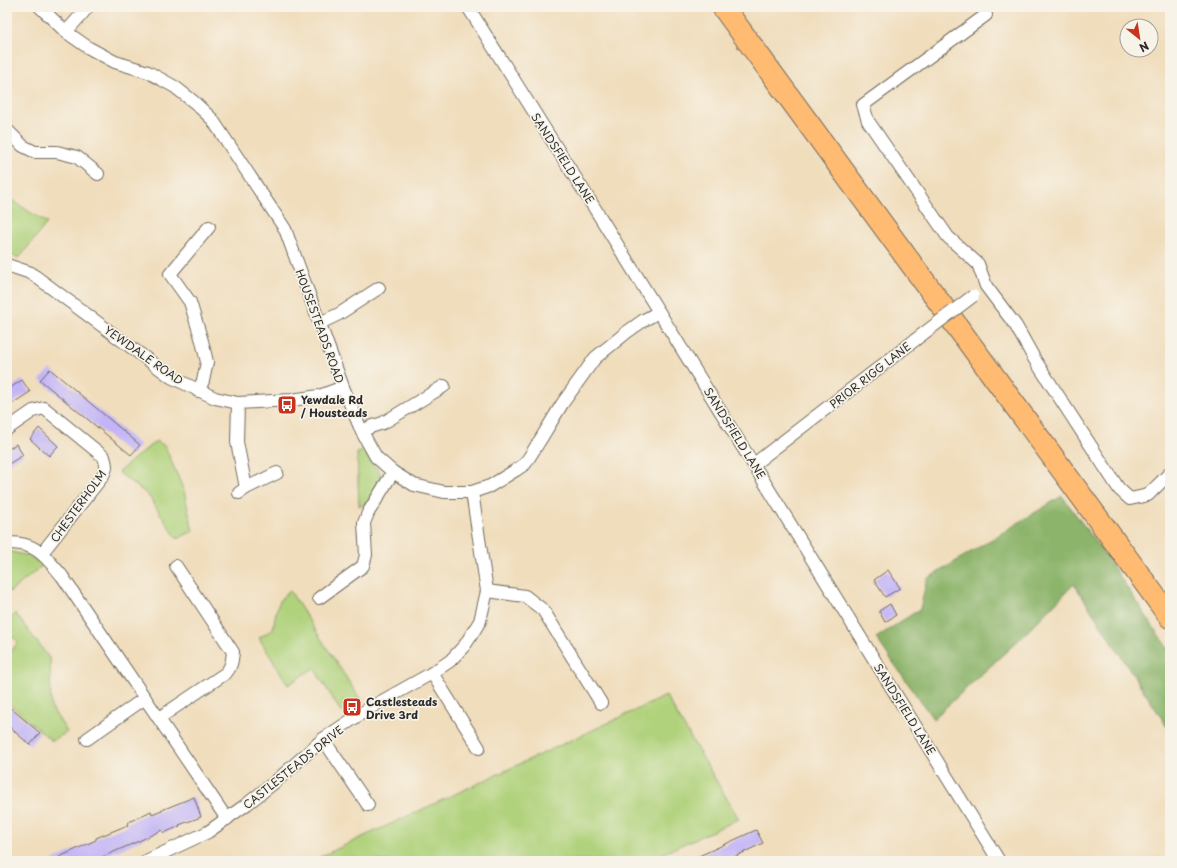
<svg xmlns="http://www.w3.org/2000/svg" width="1177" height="868" viewBox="0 0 1177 868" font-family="'Playpen Sans',sans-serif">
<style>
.green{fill:#b0d27b;stroke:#6e7e53}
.forest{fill:#8cb46b;stroke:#5c704b}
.building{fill:#c2b4f7}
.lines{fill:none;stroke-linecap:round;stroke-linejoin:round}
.street-casing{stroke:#70695e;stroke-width:14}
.highway-casing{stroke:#70695e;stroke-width:24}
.street{stroke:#fff;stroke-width:12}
.highway{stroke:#ffbb71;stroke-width:22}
.street-bridge-casing{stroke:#70695e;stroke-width:14;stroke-linecap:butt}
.street-bridge{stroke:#fff;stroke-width:12}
.labels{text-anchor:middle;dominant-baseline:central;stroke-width:3.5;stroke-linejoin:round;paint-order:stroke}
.street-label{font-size:11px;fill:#2b2b2b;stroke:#f7f3e8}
.poi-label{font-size:11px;font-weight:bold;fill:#2b2b2b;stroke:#f7f3e8;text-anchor:start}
</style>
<rect width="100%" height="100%" fill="#f7f3e8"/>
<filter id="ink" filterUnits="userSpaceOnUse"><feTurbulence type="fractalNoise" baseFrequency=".025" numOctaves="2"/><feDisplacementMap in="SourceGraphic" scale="8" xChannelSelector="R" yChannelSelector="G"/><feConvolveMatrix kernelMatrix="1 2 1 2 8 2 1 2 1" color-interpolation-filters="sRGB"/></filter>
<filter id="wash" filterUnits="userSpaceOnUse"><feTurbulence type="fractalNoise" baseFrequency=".012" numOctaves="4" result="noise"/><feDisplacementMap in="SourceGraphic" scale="16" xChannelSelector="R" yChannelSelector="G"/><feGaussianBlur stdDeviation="0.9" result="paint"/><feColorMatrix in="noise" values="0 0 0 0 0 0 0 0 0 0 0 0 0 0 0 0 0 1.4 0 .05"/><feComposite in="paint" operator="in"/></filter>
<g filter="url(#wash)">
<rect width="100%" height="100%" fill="#f0ddbc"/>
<g class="green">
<path d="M 7,197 L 47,223 L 19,258 L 7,254 Z"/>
<path d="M 156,441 L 165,446 L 184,491 L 193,531 L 177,539 L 148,495 L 118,472 Z"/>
<path d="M 364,451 C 366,454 367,458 369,460 C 374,467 382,470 381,480 L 366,503 L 359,506 L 357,453 Z"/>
<path d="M 7,551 L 29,556 L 43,565 L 10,592 L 7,589 Z"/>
<path d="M 290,591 L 360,699 L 341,712 L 314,668 L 288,685 L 259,638 L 273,629 C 276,614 276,599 290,591 Z"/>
<path d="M 15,613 L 50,659 L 51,707 L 67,732 L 52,741 L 7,702 L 7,657 L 18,642 L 7,631 L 7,623 Z"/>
<path d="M 666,696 L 739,819 L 646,861 L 311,861 Z"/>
</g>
<path class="forest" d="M 1062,496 L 1104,553 L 1170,652 L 1170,731 L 1074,584 L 1023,636 L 933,719 L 876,638 L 920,609 L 927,579 Z"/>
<g id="blocks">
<g class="building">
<path d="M 50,369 L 140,445 L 131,455 L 40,380 Z"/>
<path d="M 22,380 L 30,392 L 7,407 L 7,390 Z"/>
<path d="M 39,428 L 58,446 L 49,456 L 30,439 Z"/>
<path d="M 16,444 L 23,455 L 7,465 L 7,450 Z"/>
<path d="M 888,570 L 900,588 L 885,597 L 874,580 Z"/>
<path d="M 890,604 L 896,615 L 885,622 L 879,611 Z"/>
<path d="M 7,705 L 40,733 L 30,745 L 7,725 Z"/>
<path d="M 194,797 L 201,817 L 179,825 L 180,826 L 164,833 L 162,830 L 139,841 L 102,857 L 104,861 L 51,861 L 96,840 L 96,838 L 128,825 L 127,823 L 151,811 L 152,814 Z"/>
<path d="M 756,830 L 763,843 L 728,860 L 688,861 Z"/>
</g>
</g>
</g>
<g filter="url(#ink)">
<use href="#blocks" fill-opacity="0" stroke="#70695e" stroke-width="1"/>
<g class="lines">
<defs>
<g id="street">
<path d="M 40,7 L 66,32 L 89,48 L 115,62 L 148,72 L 175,87 L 194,102 L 212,119 L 285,229 L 343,387 L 362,432 L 376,457 L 393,472 L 414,485 L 444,492 L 472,492 L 490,486 L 516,470 L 525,464 L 542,437 L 562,404 L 595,358 L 627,332 L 644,320 L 659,312"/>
<path d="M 468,7 L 597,212 L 999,861"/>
<path d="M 986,15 L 863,105 L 868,121 L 948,237 L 978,264 L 986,286 L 1016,326 L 1035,360 L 1119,489 L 1130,499 L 1148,495 L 1170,473"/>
<path d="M 66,32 L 88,7"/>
<path d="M 7,130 L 23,146 L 35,152 L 57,152 L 77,157 L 98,174"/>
<path d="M 7,265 L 31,273 L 171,377 L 215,398 L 238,403 L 291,400 L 319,396 L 343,387"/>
<path d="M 320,323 L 339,314 L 379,288"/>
<path d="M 198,391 L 203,381 L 207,362 L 202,341 L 190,302 L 170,274 L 209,227"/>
<path d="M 238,403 L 237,442 L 246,488"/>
<path d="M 7,429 L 33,411 L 44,408 L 104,457 C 107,467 107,468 102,477 L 42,553"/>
<path d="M 362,432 L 370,427 L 383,423 L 444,386"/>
<path d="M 754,464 L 915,340"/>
<path d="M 239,493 L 246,488 L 277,473"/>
<path d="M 7,543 C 36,542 45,556 62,576 L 227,819"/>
<path d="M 487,591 L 525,596 L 543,610 L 601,703"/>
<path d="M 319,598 L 363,566 L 366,555 L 364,523 L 368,513 L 393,472"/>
<path d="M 432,673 L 479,748"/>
<path d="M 159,718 L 226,673 C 232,666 232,660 233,652 L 176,566"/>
<path d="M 87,739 L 145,698"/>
<path d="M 323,739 L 368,805"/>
<path d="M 146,861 L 208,832 L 247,804 L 275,782 L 323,739 L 368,709 L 432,673 L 450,661 L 465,645 L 480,621 L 487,591 L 472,492"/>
</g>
<path id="highway" d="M 723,7 L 1170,617"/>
</defs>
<use href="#street" class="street-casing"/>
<use href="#highway" class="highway-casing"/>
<use href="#street" class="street"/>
<use href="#highway" class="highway"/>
<defs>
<path id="street-bridge" d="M 915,340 L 973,296"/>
</defs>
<use href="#street-bridge" class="street-bridge-casing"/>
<use href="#street-bridge" class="street-bridge"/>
</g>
</g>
<defs>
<symbol id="bus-square" viewBox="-11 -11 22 22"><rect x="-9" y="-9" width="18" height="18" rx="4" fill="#c8321e" stroke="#f7f3e8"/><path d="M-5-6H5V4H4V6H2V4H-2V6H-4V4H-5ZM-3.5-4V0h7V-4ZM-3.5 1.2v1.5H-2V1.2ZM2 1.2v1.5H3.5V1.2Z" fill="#fff"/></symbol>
</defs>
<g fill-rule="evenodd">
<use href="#bus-square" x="276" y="394" width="22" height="22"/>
<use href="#bus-square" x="341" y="696" width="22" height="22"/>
</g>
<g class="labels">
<g class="street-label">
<text transform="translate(563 158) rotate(57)">SANDSFIELD LANE</text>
<text transform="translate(320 326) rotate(70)">HOUSESTEADS ROAD</text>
<text transform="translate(144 355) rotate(35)">YEWDALE ROAD</text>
<text transform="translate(870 375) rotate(-38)">PRIOR RIGG LANE</text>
<text transform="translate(735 433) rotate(58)">SANDSFIELD LANE</text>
<text transform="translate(78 506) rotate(-54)">CHESTERHOLM</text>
<text transform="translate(905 709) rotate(58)">SANDSFIELD LANE</text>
<text transform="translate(293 767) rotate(-39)">CASTLESTEADS DRIVE</text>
</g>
<g class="poi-label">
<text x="301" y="399">Yewdale Rd<tspan x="301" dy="13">/ Housteads</tspan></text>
<text x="366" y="701">Castlesteads<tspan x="366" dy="13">Drive 3rd</tspan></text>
</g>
</g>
<rect width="1177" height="868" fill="none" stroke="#f7f3e8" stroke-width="24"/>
<g transform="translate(1139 38) rotate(150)"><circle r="19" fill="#f7f3e8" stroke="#a5a39c"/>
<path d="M0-3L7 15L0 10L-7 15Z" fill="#c8321e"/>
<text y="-6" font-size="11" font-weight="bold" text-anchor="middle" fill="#2b2b2b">N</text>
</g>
</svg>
